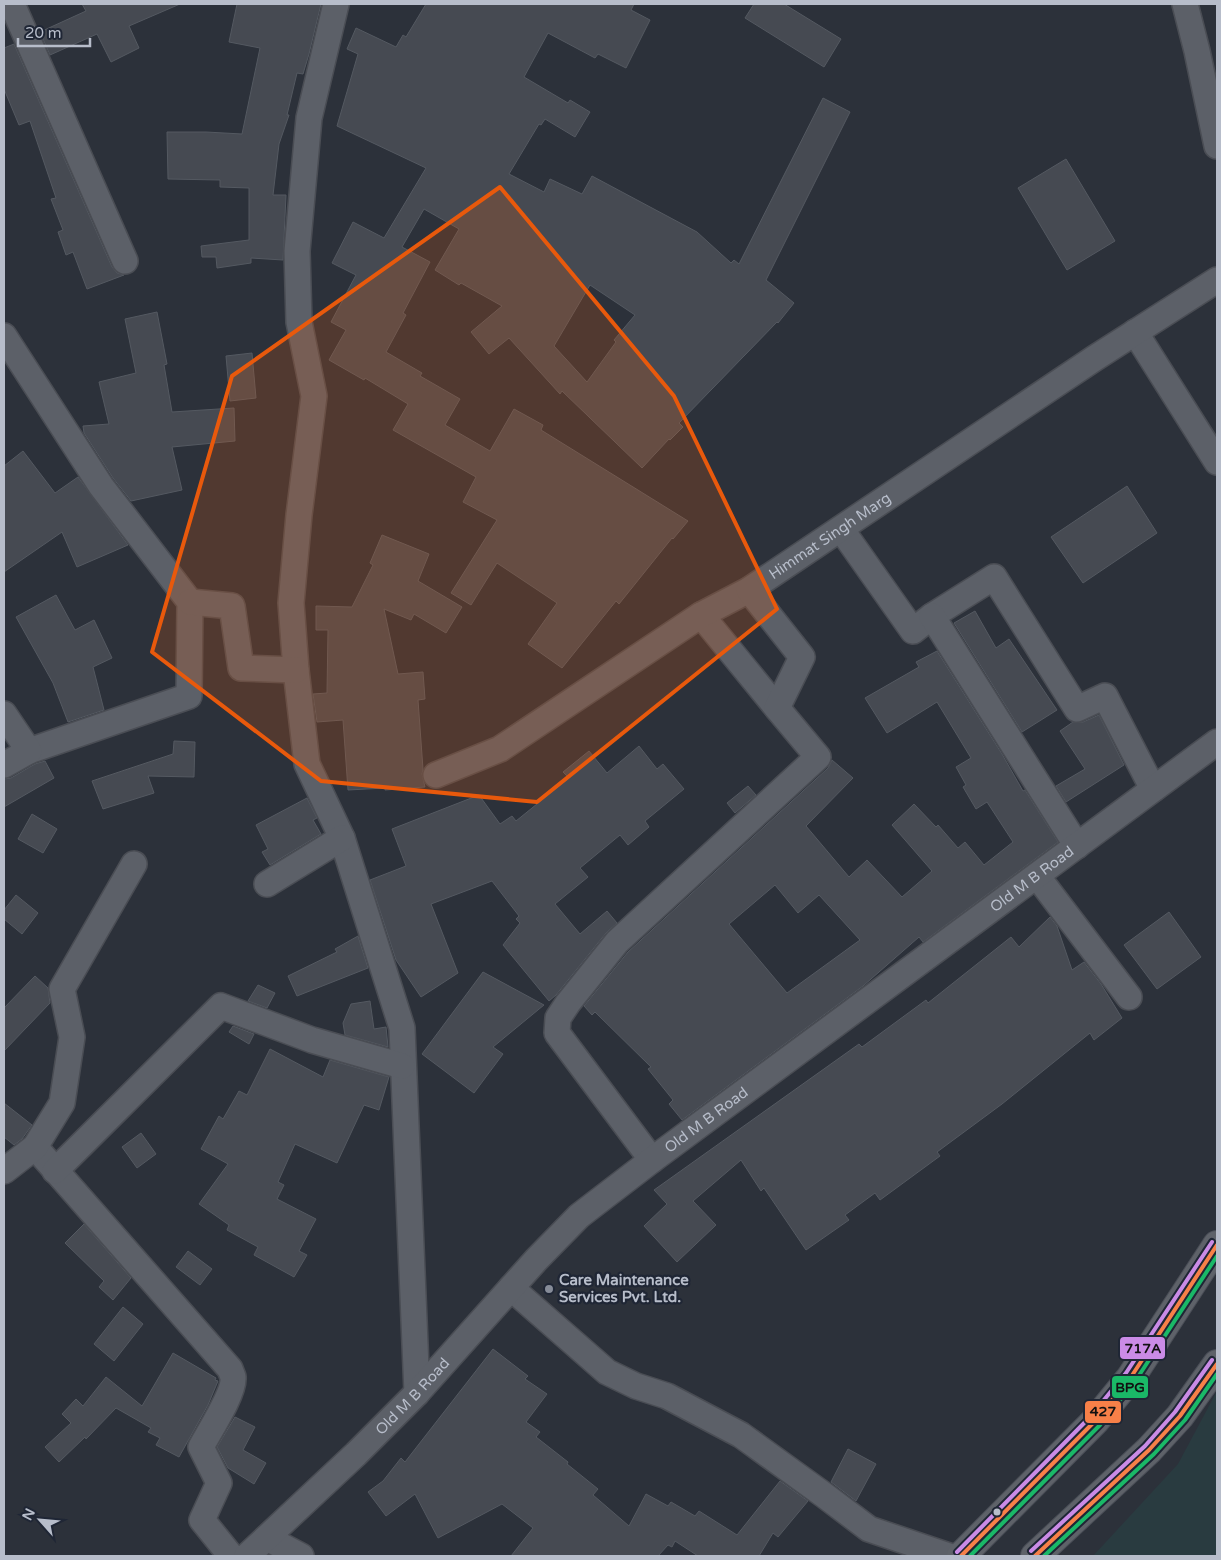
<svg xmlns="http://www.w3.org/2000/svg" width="1221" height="1560" viewBox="0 0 1221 1560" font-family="'Varela Round',sans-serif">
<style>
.green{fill:#293b40}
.building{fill:#464a52;stroke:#545961;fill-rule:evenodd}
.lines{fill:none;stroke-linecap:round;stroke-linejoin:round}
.minor-casing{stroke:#4a4d54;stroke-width:28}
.major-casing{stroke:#4a4e57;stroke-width:30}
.minor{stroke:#5c6068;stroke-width:25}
.major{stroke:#5e6269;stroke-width:28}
.bus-1-casing{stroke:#1f2635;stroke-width:8}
.bus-2-casing{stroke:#1f2635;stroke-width:8}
.bus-3-casing{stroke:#1f2635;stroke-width:8}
.bus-1{stroke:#f78048;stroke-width:4}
.bus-2{stroke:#1ab867;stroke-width:4}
.bus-3{stroke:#ca8be6;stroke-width:4}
.marked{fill:#e8590c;fill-opacity:0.2;stroke:#e8590c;stroke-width:4;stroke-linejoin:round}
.poi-dot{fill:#868c98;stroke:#1f2635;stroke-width:2}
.bus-dot{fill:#b7bdca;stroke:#1f2635;stroke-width:2}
.labels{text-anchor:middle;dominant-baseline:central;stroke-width:4.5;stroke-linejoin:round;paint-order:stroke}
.street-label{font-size:15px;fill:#b7bdca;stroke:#1f2635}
.poi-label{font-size:15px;font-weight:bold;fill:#b7bdca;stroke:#1f2635;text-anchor:start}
.line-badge{stroke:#1f2635;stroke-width:2}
.pale-badge-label{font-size:14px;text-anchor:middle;font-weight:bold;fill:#111}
</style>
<rect width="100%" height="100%" fill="#2c313a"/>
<path class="green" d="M 1217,1391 L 1217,1556 L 1093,1556 L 1178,1464 Z"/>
<g class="building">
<path d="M 82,4 L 180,4 L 129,26 L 139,48 L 111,62 L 97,34 L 50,55 L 40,32 L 86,11 Z"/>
<path d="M 237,4 L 321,4 L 309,54 L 303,74 L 297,73 L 287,115 L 289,115 L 279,144 L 273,195 L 286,195 L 283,260 L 251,258 L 251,263 L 217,268 L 216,257 L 202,257 L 201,246 L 249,240 L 249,188 L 220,187 L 220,180 L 168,179 L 167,132 L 206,132 L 242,134 L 260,48 L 229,42 Z"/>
<path d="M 426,4 L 634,4 L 631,10 L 650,20 L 626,68 L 598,54 L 595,58 L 548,33 L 524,77 L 568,103 L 570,100 L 590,112 L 575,137 L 545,119 L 541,125 L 539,124 L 509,174 L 544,192 L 550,179 L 582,194 L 592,176 L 697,232 L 731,263 L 734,260 L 739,264 L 823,98 L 850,112 L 766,280 L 794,303 L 778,323 L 777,322 L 679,423 L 683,427 L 670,440 L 669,439 L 642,468 L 562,391 L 560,394 L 509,338 L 489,354 L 471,332 L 502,306 L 461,283 L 459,285 L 435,270 L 459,229 L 424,209 L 402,247 L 430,262 L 403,313 L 406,315 L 386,352 L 422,373 L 420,376 L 460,399 L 445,425 L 490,451 L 514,409 L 543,425 L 541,430 L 688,521 L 673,539 L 672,538 L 619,604 L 616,601 L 562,668 L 528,644 L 557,603 L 497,563 L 471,605 L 451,593 L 497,520 L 463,502 L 476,477 L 393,430 L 408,404 L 365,378 L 364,380 L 329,360 L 346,330 L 331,322 L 356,275 L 332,263 L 353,222 L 384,238 L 426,168 L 337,126 L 358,54 L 347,49 L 356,28 L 396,47 L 403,35 L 406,37 ZM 590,285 L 635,315 L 614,340 L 616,342 L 587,382 L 554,346 Z"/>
<path d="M 754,4 L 784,4 L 841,39 L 824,67 L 745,18 Z"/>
<path d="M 14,44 L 112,267 L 117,273 L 124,275 L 87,289 L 73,252 L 66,255 L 58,232 L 63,230 L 51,199 L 56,198 L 30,121 L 19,125 L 4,89 L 4,48 Z"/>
<path d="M 1066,159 L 1115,241 L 1067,270 L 1018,188 Z"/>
<path d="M 157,312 L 167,364 L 164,365 L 172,412 L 234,408 L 235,441 L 172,447 L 182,490 L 131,501 L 113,478 L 84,433 L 83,426 L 109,424 L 99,382 L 136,373 L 125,319 Z"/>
<path d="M 252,353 L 256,398 L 230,401 L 226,356 Z"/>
<path d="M 23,451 L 55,493 L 78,477 L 128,545 L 77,567 L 62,532 L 4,572 L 4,466 Z"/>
<path d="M 1127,486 L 1157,533 L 1083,583 L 1051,537 Z"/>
<path d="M 382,535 L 429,554 L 418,581 L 462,607 L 446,633 L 414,614 L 411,620 L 384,609 L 398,674 L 423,672 L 425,699 L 418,700 L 423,769 L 422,774 L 425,787 L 385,790 L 385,788 L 348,790 L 343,720 L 317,722 L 313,694 L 327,693 L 328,630 L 316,630 L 316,606 L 352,607 L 373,565 L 370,563 Z"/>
<path d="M 56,595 L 75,630 L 94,620 L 112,658 L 93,667 L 104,710 L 68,722 L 53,683 L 16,617 Z"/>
<path d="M 975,611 L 996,648 L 1009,639 L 1057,710 L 1022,732 L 954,623 Z"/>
<path d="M 937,651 L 1002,754 L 1023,791 L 1025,790 L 1058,842 L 923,942 L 919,937 L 863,986 L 682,1120 L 669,1104 L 673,1100 L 648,1069 L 651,1067 L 595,1012 L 592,1015 L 584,1006 L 628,952 L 828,768 L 832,760 L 853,778 L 806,826 L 849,877 L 867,860 L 902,897 L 932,871 L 892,825 L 914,804 L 936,827 L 938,825 L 958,848 L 965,842 L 984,865 L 1013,842 L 987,802 L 976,809 L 963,787 L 966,785 L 956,767 L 971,758 L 937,702 L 887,733 L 865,698 L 919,667 L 916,662 ZM 775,885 L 798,913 L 819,895 L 860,940 L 787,993 L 729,924 Z"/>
<path d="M 1099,715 L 1124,765 L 1066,802 L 1056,786 L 1085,769 L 1060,731 L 1073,722 L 1083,722 Z"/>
<path d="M 174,741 L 195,742 L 194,777 L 148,776 L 154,793 L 103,809 L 92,781 L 173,754 Z"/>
<path d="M 639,746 L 657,769 L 663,764 L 684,789 L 645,821 L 649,827 L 628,845 L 620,835 L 580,868 L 588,877 L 555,904 L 580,934 L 607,911 L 617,923 L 606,933 L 556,995 L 549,1001 L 503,945 L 520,923 L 516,919 L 519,916 L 492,881 L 431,904 L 458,973 L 421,997 L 396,960 L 370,880 L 406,866 L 392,829 L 479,795 L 500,824 L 512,816 L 516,821 L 569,778 L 563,772 L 589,751 L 607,773 Z"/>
<path d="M 45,761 L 54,778 L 4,807 L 4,779 L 11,778 L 35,764 Z"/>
<path d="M 748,786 L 756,795 L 735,813 L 727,803 Z"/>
<path d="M 307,798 L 317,818 L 313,820 L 321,834 L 270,865 L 262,852 L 268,849 L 256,825 Z"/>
<path d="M 32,814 L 57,829 L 43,853 L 18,839 Z"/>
<path d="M 16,895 L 38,913 L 22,934 L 4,919 L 4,910 Z"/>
<path d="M 1169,912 L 1201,957 L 1157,989 L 1124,945 Z"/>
<path d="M 1050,917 L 1057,926 L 1072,970 L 1084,962 L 1101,984 L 1122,1018 L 1094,1040 L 1090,1033 L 1002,1104 L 937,1152 L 940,1156 L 880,1200 L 875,1193 L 845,1215 L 849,1220 L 806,1250 L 764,1188 L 761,1191 L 741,1160 L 693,1201 L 716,1225 L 677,1262 L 644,1226 L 667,1204 L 654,1190 L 859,1044 L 862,1047 L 926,1000 L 928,1003 L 1011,937 L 1019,947 Z"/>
<path d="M 358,936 L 368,968 L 297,996 L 288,976 L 337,952 L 335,949 Z"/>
<path d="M 483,972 L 544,1005 L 493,1047 L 503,1054 L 474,1093 L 422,1054 Z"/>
<path d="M 35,976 L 48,988 L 50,1003 L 4,1051 L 4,1008 Z"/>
<path d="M 258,985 L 275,993 L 267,1008 L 248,1001 Z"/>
<path d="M 370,1001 L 374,1029 L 386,1027 L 388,1047 L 345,1035 L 343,1023 L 351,1004 Z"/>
<path d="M 233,1026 L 254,1034 L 249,1044 L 229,1032 Z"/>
<path d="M 270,1049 L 323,1077 L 330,1060 L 389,1077 L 379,1110 L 364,1105 L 337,1163 L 295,1144 L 278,1182 L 284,1185 L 277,1199 L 316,1219 L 299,1251 L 307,1255 L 294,1277 L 254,1255 L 258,1247 L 227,1230 L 229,1225 L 199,1204 L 228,1164 L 201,1149 L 219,1116 L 223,1119 L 239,1091 L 247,1095 Z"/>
<path d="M 4,1103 L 32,1125 L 22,1139 L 14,1145 L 4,1137 Z"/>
<path d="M 141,1133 L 156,1154 L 137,1168 L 122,1147 Z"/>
<path d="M 84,1224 L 131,1278 L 113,1300 L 99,1287 L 104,1281 L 65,1243 Z"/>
<path d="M 188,1251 L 212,1269 L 200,1285 L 176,1267 Z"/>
<path d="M 123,1307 L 143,1324 L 114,1361 L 94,1344 Z"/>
<path d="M 493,1349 L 528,1376 L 525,1379 L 547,1394 L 526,1422 L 540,1432 L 536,1437 L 568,1462 L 567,1464 L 598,1489 L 593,1495 L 629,1526 L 646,1494 L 668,1506 L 671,1502 L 695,1516 L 699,1511 L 737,1535 L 780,1481 L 808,1501 L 778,1537 L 773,1533 L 759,1556 L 698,1556 L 675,1541 L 672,1547 L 668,1545 L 658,1556 L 511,1556 L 533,1528 L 502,1504 L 438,1538 L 415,1494 L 386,1516 L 368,1492 L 383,1481 L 401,1458 L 405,1462 Z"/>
<path d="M 173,1353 L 216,1378 L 215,1380 L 218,1381 L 208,1405 L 179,1457 L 156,1445 L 160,1438 L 148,1432 L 151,1428 L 116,1408 L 86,1439 L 85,1437 L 59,1462 L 45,1447 L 71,1423 L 62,1414 L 76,1399 L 83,1406 L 106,1377 L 142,1406 Z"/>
<path d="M 235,1417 L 255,1427 L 243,1450 L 266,1463 L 254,1484 L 228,1468 L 217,1447 Z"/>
<path d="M 848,1449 L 876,1464 L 856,1501 L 831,1482 Z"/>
</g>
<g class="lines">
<defs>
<g id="minor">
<path d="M 12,4 L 125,261"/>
<path d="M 336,4 L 309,118 L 297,251 L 299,322 L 314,396 L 299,515 L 291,603 L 296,670 L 307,764 L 342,838 L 402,1028 L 417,1393"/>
<path d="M 1185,4 L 1197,51 L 1217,146"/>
<path d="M 1135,332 L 1217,462"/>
<path d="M 4,336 L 101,486 L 190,602 L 189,696 L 29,751"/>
<path d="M 841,529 L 913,631 L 932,616 L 994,577 L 1077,709 L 1105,696 L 1153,789"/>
<path d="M 190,602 L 232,606 L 241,668 L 296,670"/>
<path d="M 701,615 L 777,708"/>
<path d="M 932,616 L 1077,846"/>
<path d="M 4,714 L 29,751 L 4,765"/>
<path id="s1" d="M 436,775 L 500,749 L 701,615 L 749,590 L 1095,358 L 1217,280"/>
<path d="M 1037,876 L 1129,997"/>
<path d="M 267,884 L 342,838"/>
<path d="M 35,1147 L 230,1369 C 231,1372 232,1374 233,1377 C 235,1392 209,1432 201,1447 L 219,1483 L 202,1520 L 231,1556"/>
<path d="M 652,1160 L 557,1033 L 558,1018 L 568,1003 L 617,942 L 818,757 L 777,708 L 802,657 L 749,590"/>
<path d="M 4,1171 L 35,1147 L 62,1103 L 72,1037 L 62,989 L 134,864"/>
<path d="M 55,1171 L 221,1006 L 312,1040 L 402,1066"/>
<path d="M 511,1288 L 607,1372 L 636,1386 L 667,1396 L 741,1435 L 824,1495 L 869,1529 L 949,1556"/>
<path d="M 267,1538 L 301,1556"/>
<path id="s2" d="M 247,1556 L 356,1454 L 417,1393 L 536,1260 L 579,1216 L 652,1160 L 1217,742"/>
</g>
<g id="major">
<path d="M 961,1556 L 1095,1421 L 1131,1377 L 1217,1245"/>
<path d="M 1035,1556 L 1149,1450 L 1180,1416 L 1217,1364"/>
</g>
</defs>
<use href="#minor" class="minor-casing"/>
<use href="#major" class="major-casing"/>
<use href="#minor" class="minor"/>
<use href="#major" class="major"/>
<defs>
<g id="bus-1">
<path d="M 961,1556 L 1095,1421 L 1131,1377 L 1217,1245"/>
<path d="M 1035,1556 L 1149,1450 L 1180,1416 L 1217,1364"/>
</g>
<g id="bus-2">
<path d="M 970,1556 L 1100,1425 L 1136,1380 L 1217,1256"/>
<path d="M 1044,1556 L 1154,1454 L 1185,1420 L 1217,1374"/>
</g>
<g id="bus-3">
<path d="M 1031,1551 L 1145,1446 L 1175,1412 L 1212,1360"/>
<path d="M 957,1552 L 1090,1417 L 1126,1373 L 1212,1242"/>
</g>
</defs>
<use href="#bus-1" class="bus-1-casing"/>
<use href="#bus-2" class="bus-2-casing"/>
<use href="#bus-3" class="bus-3-casing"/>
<use href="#bus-1" class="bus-1"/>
<use href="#bus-2" class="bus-2"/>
<use href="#bus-3" class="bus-3"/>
</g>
<path class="marked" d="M 500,187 L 674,396 L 777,609 L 537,802 L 321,781 L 152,652 L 232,376 Z"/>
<circle class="poi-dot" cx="549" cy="1289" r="5"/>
<circle class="bus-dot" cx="997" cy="1512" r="4.5"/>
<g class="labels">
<g class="street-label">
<text stroke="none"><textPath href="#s1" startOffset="462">Himmat Singh Marg</textPath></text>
<text stroke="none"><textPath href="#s2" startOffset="1040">Old M B Road</textPath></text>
<text stroke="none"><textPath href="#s2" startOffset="635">Old M B Road</textPath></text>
<text stroke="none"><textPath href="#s2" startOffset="230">Old M B Road</textPath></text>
</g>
<g class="poi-label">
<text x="559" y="1280">Care Maintenance<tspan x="559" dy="17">Services Pvt. Ltd.</tspan></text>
</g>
</g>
<g class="line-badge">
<rect x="1119" y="1336" width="47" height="24" rx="5" fill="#ca8be6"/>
<rect x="1111" y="1375" width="38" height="24" rx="5" fill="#1ab867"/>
<rect x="1084" y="1400" width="38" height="24" rx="5" fill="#f78048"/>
</g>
<g class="pale-badge-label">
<text x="1143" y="1353">717A</text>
<text x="1130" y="1392">BPG</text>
<text x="1103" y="1416">427</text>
</g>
<rect width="1221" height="1560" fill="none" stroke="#b7bdca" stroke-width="10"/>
<g transform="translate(40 1520) rotate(297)" stroke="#1f2635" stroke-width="4" paint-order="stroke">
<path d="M0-4L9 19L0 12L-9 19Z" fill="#b7bdca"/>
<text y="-8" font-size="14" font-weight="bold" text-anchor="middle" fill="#b7bdca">N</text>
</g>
<path d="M18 38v8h72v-8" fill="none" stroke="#b7bdca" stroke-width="2.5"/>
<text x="25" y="38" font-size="15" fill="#b7bdca" stroke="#1f2635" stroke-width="4" paint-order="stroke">20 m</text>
</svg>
